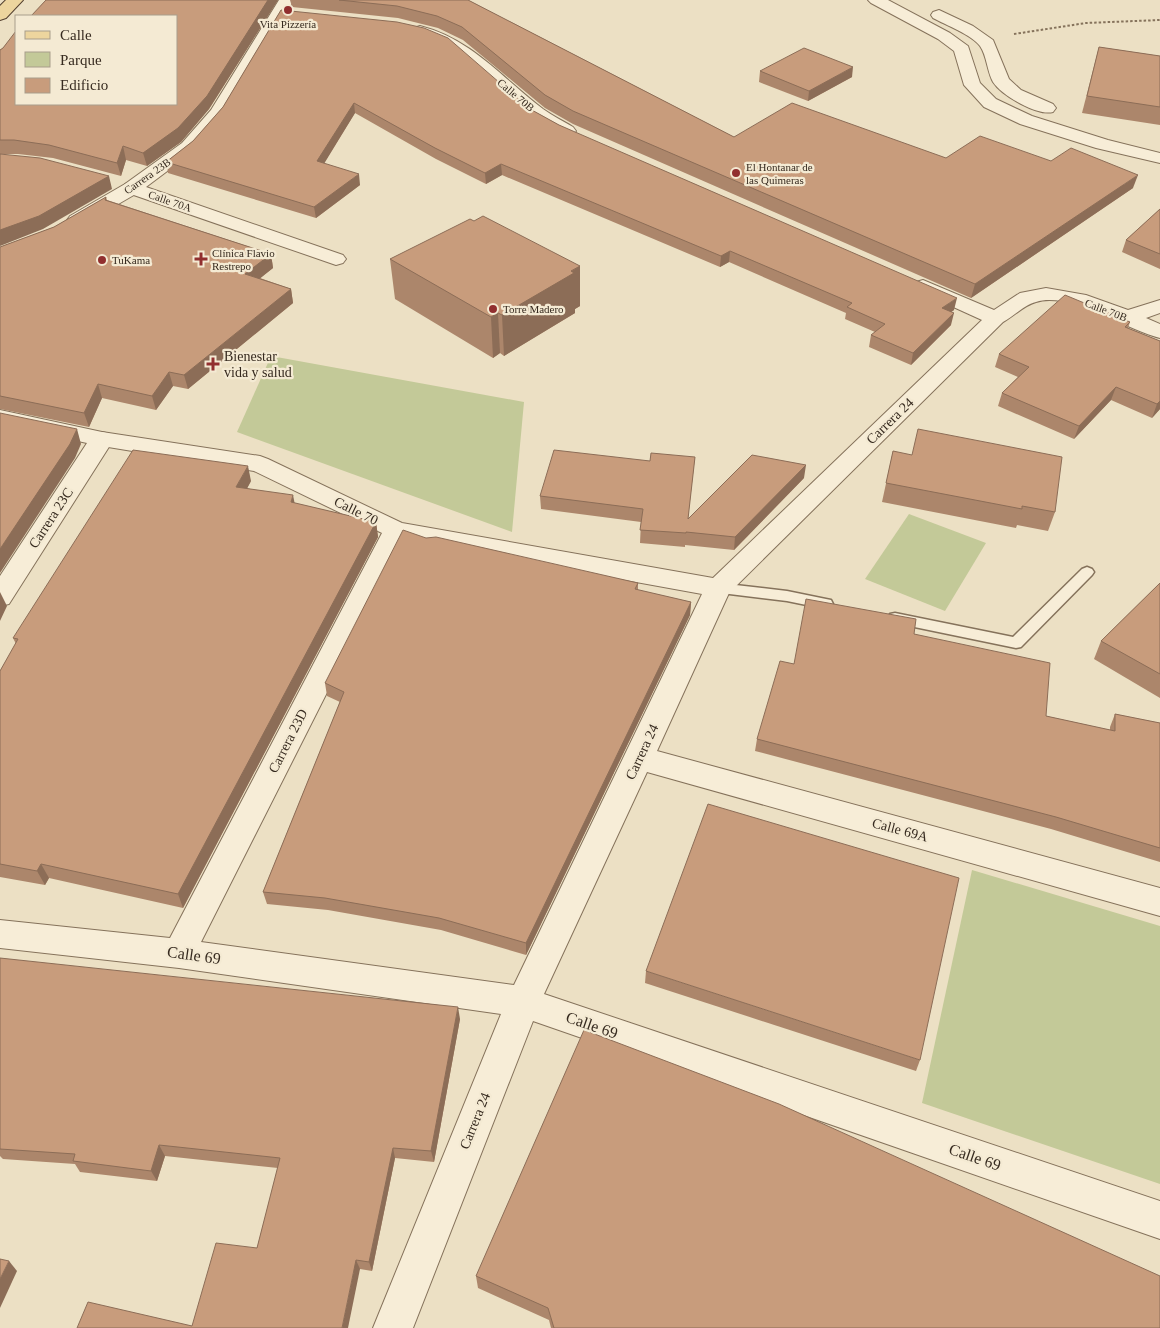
<svg xmlns="http://www.w3.org/2000/svg" width="1160" height="1328" viewBox="0 0 1160 1328" font-family="'Times New Roman',serif">
<style>
.green{fill:#c3c998}
.lines{fill:none;stroke-linecap:round;stroke-linejoin:round}
.service-casing{stroke:#85725b;stroke-width:3}
.minor-casing{stroke:#85725b;stroke-width:2}
.tertiary-casing{stroke:#85725b;stroke-width:2}
.primary-casing{stroke:#53402f;stroke-width:2}
.path{stroke:#85725b;stroke-width:2;stroke-dasharray:2.5 2;stroke-linecap:butt}
.service{fill:#f7edd7;fill-rule:evenodd}
.minor{fill:#f7edd7;fill-rule:evenodd}
.tertiary{fill:#f7edd7;fill-rule:evenodd}
.primary{fill:#edd59e;fill-rule:evenodd}
.wall{fill:#ac866b}
.shaded-wall{fill:#8c6d57}
.building{fill:#c89c7c;stroke:#8c6d57}
.poi-dot{fill:#912f2f;stroke:#f4ead3;stroke-width:2}
.labels{text-anchor:middle;dominant-baseline:central;stroke-width:4.5;stroke-linejoin:round;paint-order:stroke}
.far-poi-label{font-size:11px;fill:#362a1f;stroke:#f4ead3;text-anchor:start}
.far-street-label{font-size:11px;fill:#362a1f;stroke:#f4ead3}
.poi-label{font-size:14px;fill:#362a1f;stroke:#f4ead3;text-anchor:start}
.street-label{font-size:14px;fill:#362a1f;stroke:#f4ead3}
.near-street-label{font-size:16px;fill:#362a1f;stroke:#f4ead3}
</style>
<rect width="100%" height="100%" fill="#ece0c4"/>
<g class="green">
<path d="M 271,356 L 524,402 L 512,532 L 237,432 Z"/>
<path d="M 909,514 L 986,543 L 945,611 L 865,579 Z"/>
<path d="M 972,870 L 1160,926 L 1160,1184 L 922,1103 Z"/>
</g>
<g class="lines">
<defs>
<g id="service">
<path d="M 1087,567 L 1092,569 L 1094,572 L 1092,575 L 1021,647 L 1016,648 L 895,623 L 890,622 L 888,618 L 890,614 L 895,613 L 1013,637 L 1082,569 Z"/>
<path d="M 718,583 L 787,591 L 826,599 L 831,600 L 833,604 L 831,608 L 826,609 L 787,601 L 713,592 L 711,588 L 713,584 Z"/>
</g>
<g id="minor">
<path d="M 279,0 L 295,0 L 284,14 L 224,116 L 194,151 L 146,187 L 343,255 L 346,259 L 343,263 L 336,265 L 125,192 L 123,188 L 125,184 L 182,143 L 211,110 Z"/>
<path d="M 868,0 L 888,0 L 950,33 L 968,46 L 980,83 L 996,99 L 1032,116 L 1108,140 L 1160,153 L 1160,163 L 1096,148 L 1020,124 L 984,107 L 964,85 L 954,51 L 938,39 L 871,3 Z"/>
<path d="M 939,10 L 973,26 L 993,40 L 1009,79 L 1021,90 L 1053,104 L 1056,108 L 1053,112 C 1038,116 1002,96 993,82 C 987,71 987,56 980,46 C 972,35 946,25 933,18 L 931,15 L 933,12 Z"/>
<path d="M 420,26 C 472,39 503,79 543,109 C 553,116 563,121 573,127 L 576,131 L 573,135 C 548,141 496,86 477,70 C 463,57 447,45 429,39 C 423,37 416,36 412,31 L 414,28 Z"/>
<path d="M 923,280 L 994,310 L 1020,293 L 1046,288 L 1086,295 L 1128,310 L 1160,300 L 1160,313 L 1146,318 L 1160,324 L 1160,338 C 1126,330 1070,291 1036,302 C 1024,305 1014,316 1003,322 L 729,593 L 657,751 L 1160,888 L 1160,916 L 647,772 L 544,994 L 1160,1201 L 1160,1239 L 533,1021 L 413,1328 L 373,1328 L 501,1014 L 179,968 L 0,948 L 0,920 L 170,938 L 382,533 L 254,471 L 102,446 L 94,444 L 90,439 L 94,434 L 102,432 L 260,456 L 268,459 L 402,523 L 713,578 L 982,320 L 916,290 L 913,286 L 916,282 ZM 404,540 L 702,594 L 514,985 L 201,942 Z"/>
</g>
<g id="tertiary">
<path d="M 132,182 L 139,184 L 141,188 L 139,192 L 84,224 L 77,226 L 70,224 L 67,220 L 70,216 L 125,184 Z"/>
<path d="M 0,410 L 102,432 L 110,434 L 114,439 L 9,604 L 0,606 L 0,576 L 87,443 L 0,424 Z"/>
</g>
<path id="primary" d="M 6,0 L 23,0 L 6,18 L 0,20 L 0,6 Z"/>
</defs>
<use href="#service" class="service-casing"/>
<use href="#minor" class="minor-casing"/>
<use href="#tertiary" class="tertiary-casing"/>
<use href="#primary" class="primary-casing"/>
<path class="path" d="M 1014,34 L 1086,23 L 1160,20"/>
<use href="#service" class="service"/>
<use href="#minor" class="minor"/>
<use href="#tertiary" class="tertiary"/>
<use href="#primary" class="primary"/>
</g>
<g class="wall">
<path d="M 46,0 L 278,0 L 209,109 L 181,142 L 147,166 L 126,160 L 121,176 L 53,158 L 18,154 L 0,154 L 0,50 L 3,48 Z"/>
<path d="M 290,0 L 468,0 L 734,137 L 946,158 L 1051,161 L 1133,188 L 971,298 L 573,124 L 545,108 L 463,40 L 438,28 L 398,18 L 292,7 Z"/>
<path d="M 281,10 L 530,109 L 559,125 L 954,310 L 951,312 L 951,325 L 911,365 L 869,347 L 871,335 L 875,332 L 845,319 L 846,313 L 729,262 L 720,267 L 502,175 L 486,184 L 436,159 L 355,113 L 324,163 L 360,185 L 316,218 L 168,173 L 166,162 L 193,141 L 223,107 Z"/>
<path d="M 1099,47 L 1160,56 L 1160,125 L 1082,113 Z"/>
<path d="M 760,71 L 852,77 L 808,101 L 759,82 Z"/>
<path d="M 106,197 L 107,200 L 271,254 L 273,268 L 260,278 L 291,289 L 293,303 L 188,389 L 173,386 L 156,410 L 102,398 L 89,427 L 0,409 L 0,247 L 54,227 Z"/>
<path d="M 1160,209 L 1160,269 L 1122,252 L 1126,240 Z"/>
<path d="M 390,259 L 580,266 L 580,306 L 575,309 L 575,313 L 504,356 L 500,353 L 493,358 L 395,299 Z"/>
<path d="M 1130,322 L 1128,328 L 1160,341 L 1160,409 L 1152,418 L 1111,400 L 1074,439 L 998,406 L 1002,393 L 1018,377 L 995,367 L 999,354 Z"/>
<path d="M 893,451 L 1055,512 L 1048,531 L 1017,525 L 1016,528 L 882,502 Z"/>
<path d="M 695,457 L 688,518 L 804,478 L 734,550 L 685,545 L 685,547 L 640,543 L 641,522 L 541,509 L 540,496 L 650,461 Z"/>
<path d="M 251,481 L 247,488 L 294,503 L 376,522 L 378,537 L 183,908 L 49,878 L 45,885 L 0,877 L 0,671 L 16,644 L 13,638 Z"/>
<path d="M 426,538 L 638,583 L 638,590 L 691,602 L 690,615 L 526,955 L 441,930 L 328,910 L 267,904 L 263,892 L 340,702 L 327,696 L 325,683 Z"/>
<path d="M 1160,583 L 1160,698 L 1094,659 L 1101,641 Z"/>
<path d="M 914,634 L 1046,716 L 1110,730 L 1110,727 L 1115,714 L 1160,723 L 1160,862 L 1051,829 L 755,751 L 757,739 L 794,664 Z"/>
<path d="M 0,958 L 460,1019 L 434,1162 L 395,1158 L 372,1271 L 360,1269 L 192,1326 L 257,1248 L 278,1168 L 165,1156 L 157,1181 L 80,1172 L 75,1164 L 3,1159 L 0,1156 Z"/>
<path d="M 646,971 L 920,1060 L 916,1071 L 645,983 Z"/>
<path d="M 476,1276 L 1160,1328 L 551,1328 L 549,1320 L 478,1288 Z"/>
</g>
<g class="shaded-wall">
<path d="M 268,0 L 278,0 L 209,109 L 181,142 L 147,166 L 143,153 Z"/>
<path d="M 853,67 L 852,77 L 808,101 L 809,91 Z"/>
<path d="M 354,103 L 355,113 L 319,172 L 317,161 Z"/>
<path d="M 123,146 L 126,160 L 121,176 L 117,163 Z"/>
<path d="M 501,164 L 502,175 L 486,184 L 485,173 Z"/>
<path d="M 359,174 L 360,185 L 316,218 L 314,207 Z"/>
<path d="M 1138,175 L 1133,188 L 971,298 L 975,284 Z"/>
<path d="M 109,176 L 112,189 L 43,229 L 0,246 L 0,230 Z"/>
<path d="M 730,251 L 729,262 L 720,267 L 721,256 Z"/>
<path d="M 271,254 L 273,268 L 248,288 L 245,274 Z"/>
<path d="M 580,266 L 580,306 L 575,309 L 575,313 L 504,356 L 502,315 Z"/>
<path d="M 291,289 L 293,303 L 188,389 L 184,375 Z"/>
<path d="M 957,298 L 954,310 L 939,320 L 942,308 Z"/>
<path d="M 498,313 L 500,353 L 493,358 L 491,317 Z"/>
<path d="M 954,313 L 951,325 L 911,365 L 913,353 Z"/>
<path d="M 169,372 L 173,386 L 156,410 L 152,396 Z"/>
<path d="M 98,384 L 102,398 L 89,427 L 84,413 Z"/>
<path d="M 1116,387 L 1111,400 L 1074,439 L 1079,426 Z"/>
<path d="M 1160,401 L 1160,409 L 1152,418 L 1157,404 Z"/>
<path d="M 77,429 L 81,444 L 75,458 L 0,573 L 0,549 Z"/>
<path d="M 806,465 L 804,478 L 734,550 L 735,537 Z"/>
<path d="M 248,466 L 251,481 L 240,502 L 236,487 Z"/>
<path d="M 293,495 L 296,510 L 291,502 Z"/>
<path d="M 376,522 L 378,537 L 183,908 L 178,894 Z"/>
<path d="M 0,592 L 7,606 L 0,621 Z"/>
<path d="M 691,602 L 690,615 L 526,955 L 526,943 Z"/>
<path d="M 41,864 L 49,878 L 45,885 L 37,871 Z"/>
<path d="M 458,1007 L 460,1019 L 434,1162 L 431,1151 Z"/>
<path d="M 159,1145 L 165,1156 L 157,1181 L 151,1171 Z"/>
<path d="M 393,1148 L 395,1158 L 372,1271 L 369,1262 Z"/>
<path d="M 356,1260 L 360,1269 L 348,1328 L 342,1328 Z"/>
<path d="M 9,1261 L 17,1271 L 0,1308 L 0,1279 Z"/>
</g>
<g class="building">
<path d="M 46,0 L 268,0 L 207,96 L 178,128 L 143,153 L 123,146 L 117,163 L 49,145 L 14,140 L 0,140 L 0,50 L 3,48 L 16,31 L 16,104 L 176,104 L 176,16 L 31,16 Z"/>
<path d="M 339,0 L 468,0 L 734,137 L 792,103 L 946,158 L 980,136 L 1051,161 L 1071,148 L 1138,175 L 975,284 L 573,111 L 545,95 L 462,27 L 437,16 L 397,6 Z"/>
<path d="M 281,10 L 397,22 L 424,28 L 448,38 L 530,109 L 559,125 L 957,298 L 942,308 L 954,313 L 913,353 L 871,335 L 885,324 L 847,307 L 852,303 L 730,251 L 721,256 L 501,164 L 485,173 L 435,148 L 354,103 L 317,161 L 359,174 L 314,207 L 166,162 L 193,141 L 223,107 Z"/>
<path d="M 1099,47 L 1160,56 L 1160,107 L 1087,96 Z"/>
<path d="M 804,48 L 853,67 L 809,91 L 760,71 Z"/>
<path d="M 0,154 L 40,158 L 109,176 L 39,216 L 0,230 Z"/>
<path d="M 106,197 L 105,200 L 271,254 L 245,274 L 291,289 L 184,375 L 169,372 L 152,396 L 98,384 L 84,413 L 0,396 L 0,247 L 54,227 Z"/>
<path d="M 1160,209 L 1160,254 L 1126,240 Z"/>
<path d="M 483,216 L 580,266 L 571,271 L 574,273 L 502,315 L 498,313 L 491,317 L 390,259 L 470,219 L 474,221 Z"/>
<path d="M 1065,295 L 1130,322 L 1125,327 L 1160,341 L 1160,401 L 1157,404 L 1116,387 L 1079,426 L 1002,393 L 1029,367 L 999,354 Z"/>
<path d="M 0,413 L 77,429 L 70,444 L 0,549 Z"/>
<path d="M 918,429 L 1062,457 L 1055,512 L 1022,506 L 1022,509 L 886,483 L 893,451 L 912,455 Z"/>
<path d="M 133,450 L 248,466 L 236,487 L 293,495 L 291,502 L 376,522 L 178,894 L 41,864 L 37,871 L 0,864 L 0,671 L 18,639 L 13,638 Z"/>
<path d="M 554,450 L 650,461 L 651,453 L 695,457 L 688,519 L 752,455 L 806,465 L 735,537 L 686,532 L 686,533 L 640,530 L 643,509 L 540,496 Z"/>
<path d="M 403,530 L 426,538 L 436,537 L 638,583 L 635,589 L 691,602 L 526,943 L 439,918 L 325,898 L 263,892 L 344,692 L 325,683 Z"/>
<path d="M 1160,583 L 1160,674 L 1101,641 Z"/>
<path d="M 806,599 L 916,619 L 914,634 L 1050,663 L 1046,716 L 1115,731 L 1115,714 L 1160,723 L 1160,848 L 1056,817 L 757,739 L 780,661 L 794,664 Z"/>
<path d="M 708,804 L 959,878 L 920,1060 L 646,971 Z"/>
<path d="M 0,958 L 458,1007 L 431,1151 L 393,1148 L 369,1262 L 356,1260 L 342,1328 L 77,1328 L 88,1302 L 192,1326 L 216,1243 L 257,1248 L 280,1158 L 159,1145 L 151,1171 L 73,1161 L 75,1154 L 0,1149 Z"/>
<path d="M 584,1030 L 779,1104 L 1160,1276 L 1160,1328 L 554,1328 L 548,1308 L 476,1276 Z"/>
<path d="M 0,1259 L 9,1261 L 0,1279 Z"/>
</g>
<g class="poi-dot">
<circle cx="288" cy="10" r="5"/>
<circle cx="736" cy="173" r="5"/>
<path d="M198.5 251.5h5v5h5v5h-5v5h-5v-5h-5v-5h5z"/>
<circle cx="102" cy="260" r="5"/>
<circle cx="493" cy="309" r="5"/>
<path d="M210.5 356.5h5v5h5v5h-5v5h-5v-5h-5v-5h5z"/>
</g>
<g class="labels">
<g class="far-poi-label">
<text x="288" y="24" text-anchor="middle">Vita Pizzería</text>
<text x="746" y="167">El Hontanar de<tspan x="746" dy="13">las Quimeras</tspan></text>
<text x="212" y="253">Clínica Flavio<tspan x="212" dy="13">Restrepo</tspan></text>
<text x="112" y="260">TuKama</text>
<text x="503" y="309">Torre Madero</text>
</g>
<g class="far-street-label">
<text transform="translate(516 95) rotate(40)">Calle 70B</text>
<text transform="translate(147 176) rotate(-35)">Carrera 23B</text>
<text transform="translate(170 201) rotate(19)">Calle 70A</text>
<text transform="translate(1106 310) rotate(21)">Calle 70B</text>
</g>
<g class="poi-label">
<text x="224" y="356">Bienestar<tspan x="224" dy="16">vida y salud</tspan></text>
</g>
<g class="street-label">
<text transform="translate(890 421) rotate(-44)">Carrera 24</text>
<text transform="translate(356 511) rotate(26)">Calle 70</text>
<text transform="translate(51 518) rotate(-57)">Carrera 23C</text>
<text transform="translate(288 741) rotate(-63)">Carrera 23D</text>
<text transform="translate(642 752) rotate(-65)">Carrera 24</text>
<text transform="translate(900 830) rotate(15)">Calle 69A</text>
<text transform="translate(475 1121) rotate(-68)">Carrera 24</text>
</g>
<g class="near-street-label">
<text transform="translate(194 955) rotate(8)">Calle 69</text>
<text transform="translate(592 1025) rotate(19)">Calle 69</text>
<text transform="translate(975 1157) rotate(19)">Calle 69</text>
</g>
</g>
<rect x="15" y="15" width="162" height="90" fill="#f4ead3" stroke="#a89d8b"/>
<rect x="25" y="31" width="25" height="8" fill="#edd59e" stroke="#a89d8b"/>
<text x="60" y="40" font-size="15" fill="#362a1f">Calle</text>
<rect x="25" y="52" width="25" height="15" fill="#c3c998" stroke="#a89d8b"/>
<text x="60" y="65" font-size="15" fill="#362a1f">Parque</text>
<rect x="25" y="78" width="25" height="15" fill="#c89c7c" stroke="#a89d8b"/>
<text x="60" y="90" font-size="15" fill="#362a1f">Edificio</text>
</svg>
